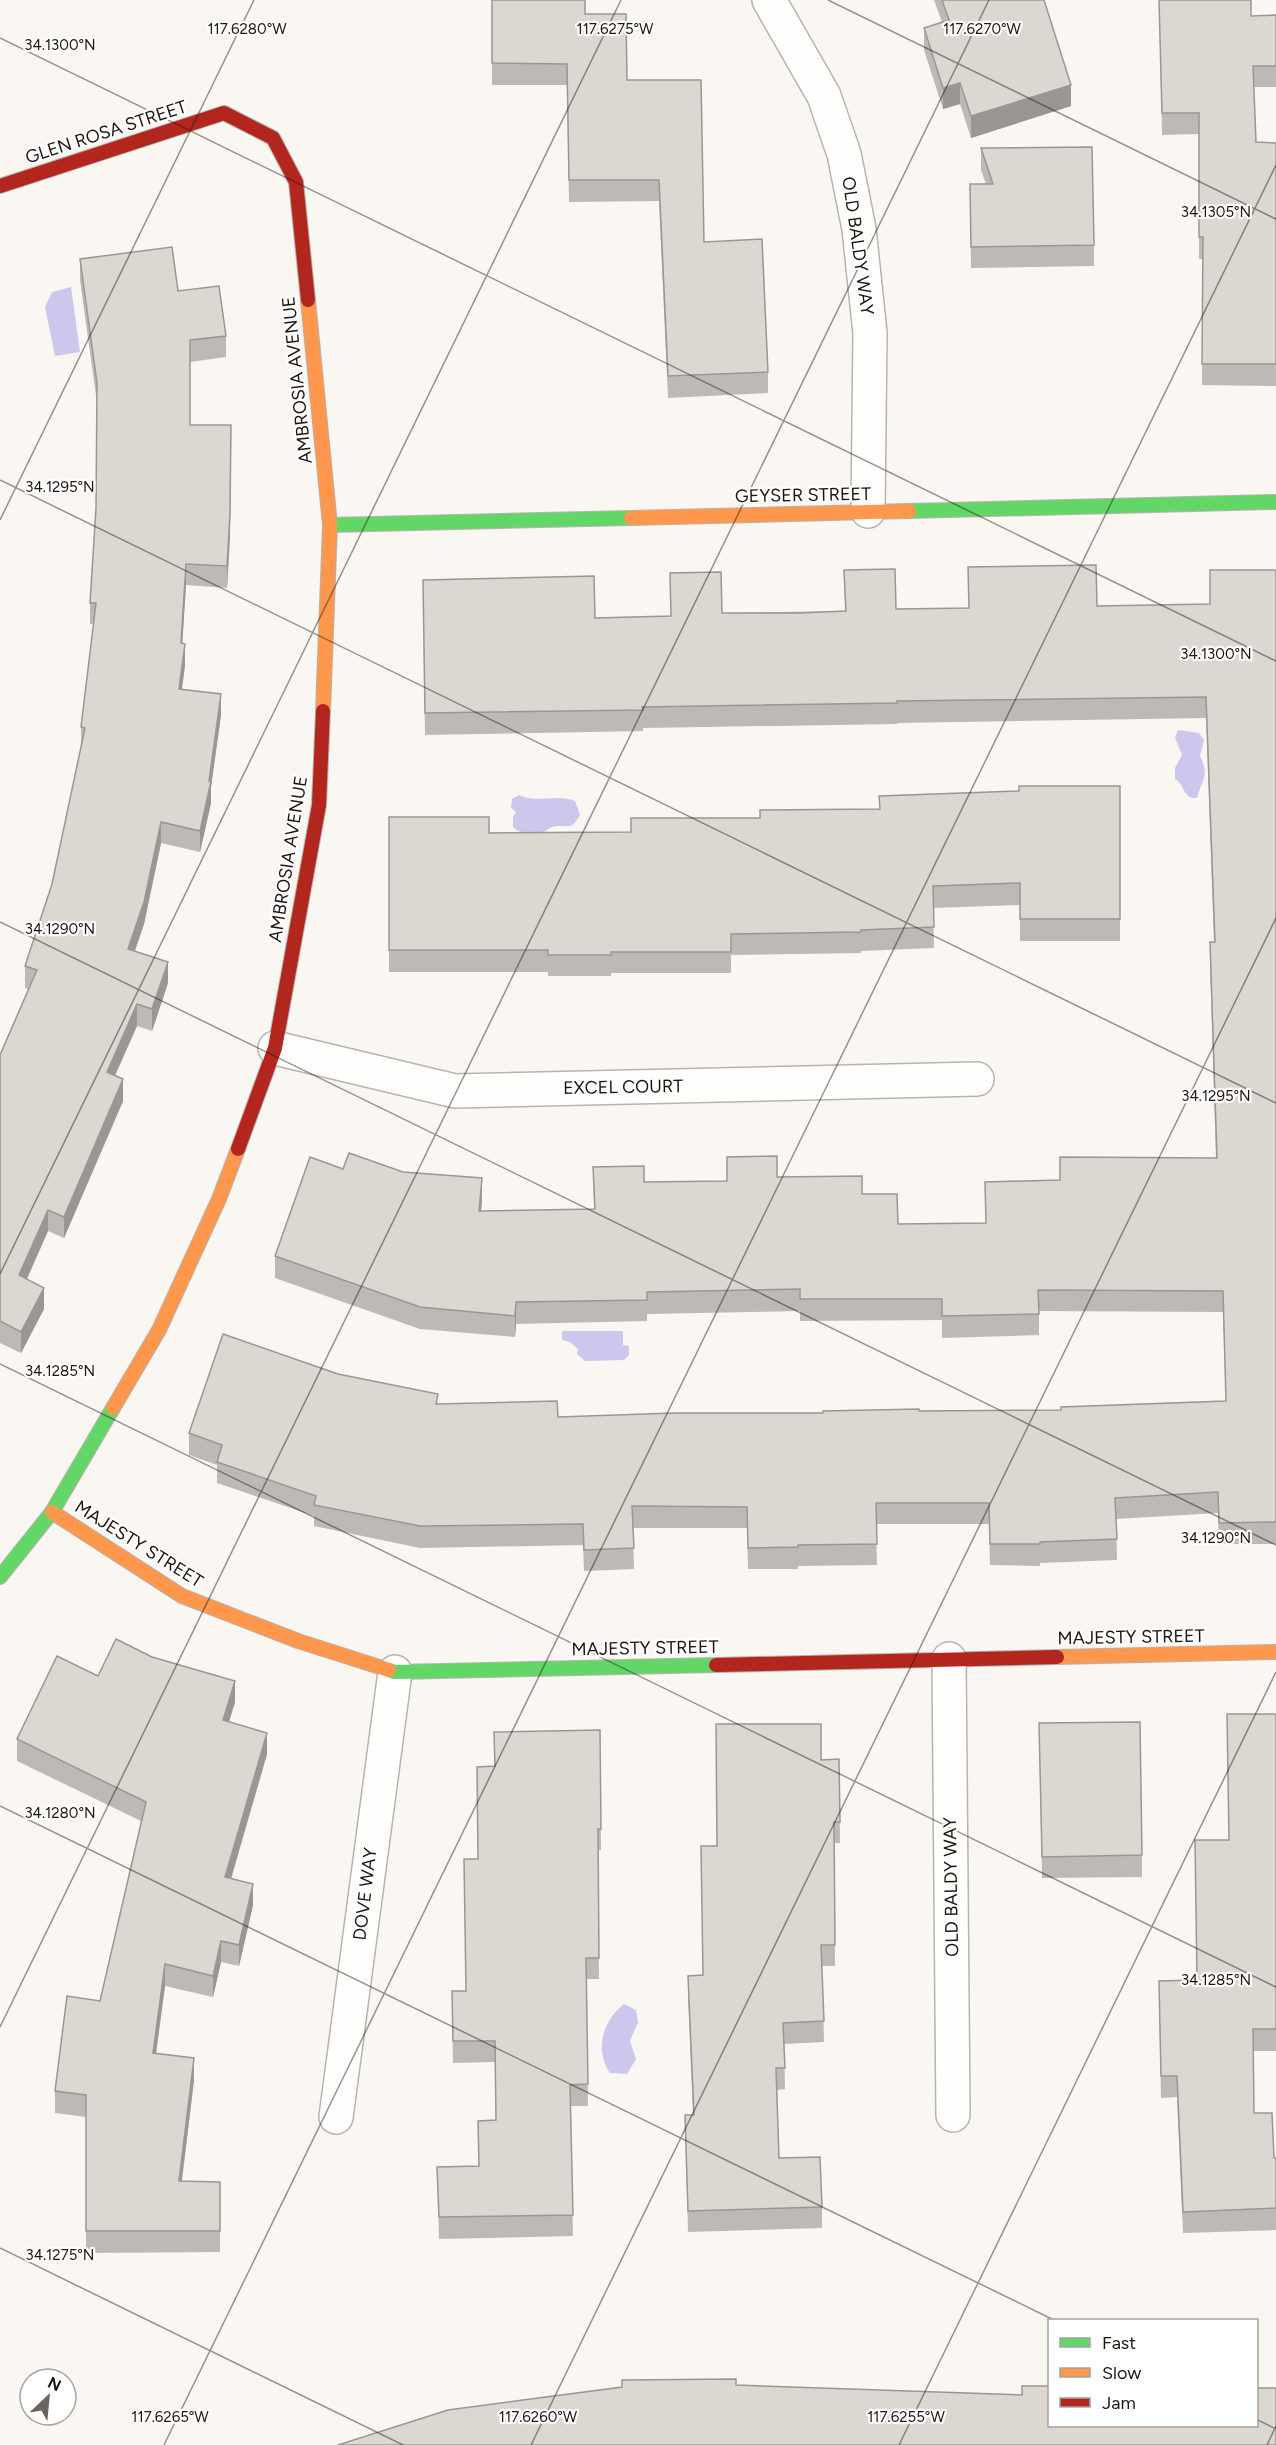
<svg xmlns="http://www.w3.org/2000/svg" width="1276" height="2445" viewBox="0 0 1276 2445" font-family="Figtree,sans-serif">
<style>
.water{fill:#cdc7ee}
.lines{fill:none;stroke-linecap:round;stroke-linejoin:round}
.street-casing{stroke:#b9b3ae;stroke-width:36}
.fast-casing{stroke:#b9b3ae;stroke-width:16}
.slow-casing{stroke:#b9b3ae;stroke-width:16}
.jam-casing{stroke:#b9b3ae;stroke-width:16}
.street{stroke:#fefefd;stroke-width:33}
.fast{stroke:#63d668;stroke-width:14}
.slow{stroke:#ff974d;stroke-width:14}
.jam{stroke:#b3261e;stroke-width:14}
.wall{fill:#beb9b5}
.shaded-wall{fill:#9b9693}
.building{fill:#ddd7d2;stroke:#9b9693;stroke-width:1.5}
.ticks{fill:none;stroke:#1d1610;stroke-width:1.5;stroke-opacity:0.45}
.labels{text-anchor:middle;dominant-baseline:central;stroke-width:4.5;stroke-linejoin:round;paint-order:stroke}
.street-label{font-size:18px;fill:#1d1610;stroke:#fff}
.ticks-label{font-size:15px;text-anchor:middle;fill:#1d1610;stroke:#fff;stroke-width:4.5;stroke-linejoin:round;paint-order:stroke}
</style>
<rect width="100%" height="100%" fill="#faf6f2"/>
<g class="water">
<path d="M 71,287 L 80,352 L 55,356 L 45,307 L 52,292 Z"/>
<path d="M 1178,730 L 1199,733 L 1204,740 L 1200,756 C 1210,775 1202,779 1197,798 C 1182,799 1186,785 1175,779 L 1175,768 L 1182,755 L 1175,738 Z"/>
<path d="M 519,795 C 536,804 557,793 575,801 L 580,815 C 570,833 568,823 552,827 C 548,828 544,833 540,834 C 530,838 521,833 513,827 L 513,817 L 516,812 L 511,808 L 512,799 Z"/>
<path d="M 562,1331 L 623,1331 L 623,1345 L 629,1346 L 629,1355 L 624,1360 L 585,1361 L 577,1354 L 578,1349 L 570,1342 L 562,1340 Z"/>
<path d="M 624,2004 L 636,2010 L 638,2022 L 630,2041 L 636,2059 L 627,2074 L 610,2073 C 594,2050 603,2020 624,2004 Z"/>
</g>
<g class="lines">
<defs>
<g id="street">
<path d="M 769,0 L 824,96 L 844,154 L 859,229 L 870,333 L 868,511"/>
<path d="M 275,1048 L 455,1091 L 977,1079"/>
<path d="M 949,1659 L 953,2115"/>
<path d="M 336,2117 L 395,1672"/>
</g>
<g id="fast">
<path d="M 909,511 L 1276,502"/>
<path d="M 330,525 L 631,518"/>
<path d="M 0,1577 L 52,1512 L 113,1408"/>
<path d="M 389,1670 L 395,1672 L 716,1665"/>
</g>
<g id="slow">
<path d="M 308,300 L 330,525 L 323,711"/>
<path d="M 631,518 L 909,511"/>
<path d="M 113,1408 L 159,1330 L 219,1199 L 238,1149"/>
<path d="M 52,1512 L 182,1596 L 298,1641 L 389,1670"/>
<path d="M 1057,1657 L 1276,1652"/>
</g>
<g id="jam">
<path d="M 0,186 L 224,113 L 273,138 L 296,182 L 308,300"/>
<path d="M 238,1149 L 275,1048 L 319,805 L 323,711"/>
<path d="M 716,1665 L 1057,1657"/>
</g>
</defs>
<use href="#street" class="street-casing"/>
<use href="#fast" class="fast-casing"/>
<use href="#slow" class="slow-casing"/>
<use href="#jam" class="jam-casing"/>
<use href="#street" class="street"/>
<use href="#fast" class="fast"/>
<use href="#slow" class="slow"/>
<use href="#jam" class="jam"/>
</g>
<g class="wall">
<path d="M 492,0 L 585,14 L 627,80 L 704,242 L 768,372 L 768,393 L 668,398 L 659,201 L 569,202 L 567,85 L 492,85 Z"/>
<path d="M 934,0 L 1044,0 L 1071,106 L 971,138 L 960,104 L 943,109 L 924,50 L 924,28 L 942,22 Z"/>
<path d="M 1159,0 L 1251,0 L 1251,16 L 1276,15 L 1276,87 L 1254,87 L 1256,142 L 1276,143 L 1276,386 L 1202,385 L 1203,259 L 1199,259 L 1199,134 L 1162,135 Z"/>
<path d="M 981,148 L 1094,245 L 1094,266 L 971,268 L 970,184 L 986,184 L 981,170 Z"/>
<path d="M 80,259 L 178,291 L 226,336 L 226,357 L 190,362 L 190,425 L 230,536 L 227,588 L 186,585 L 182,643 L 185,665 L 182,689 L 221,715 L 211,787 L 211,803 L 200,852 L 161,843 L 144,924 L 135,951 L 168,983 L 152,1031 L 137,1026 L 115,1076 L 123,1101 L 64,1238 L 48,1231 L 27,1279 L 44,1309 L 21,1353 L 0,1343 L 0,1055 L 28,989 L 25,988 L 25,966 L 52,884 L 81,749 L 81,727 L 94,624 L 90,624 L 90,603 L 96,508 L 97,403 L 80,280 Z"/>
<path d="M 844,570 L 896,609 L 1210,604 L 1276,570 L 1276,1544 L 1219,1544 L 1218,1513 L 1116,1519 L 1117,1560 L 1040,1563 L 1040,1566 L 990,1565 L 989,1524 L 876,1524 L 877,1565 L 798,1566 L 798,1569 L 748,1569 L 747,1528 L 633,1528 L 634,1569 L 584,1571 L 583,1545 L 420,1548 L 314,1526 L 314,1516 L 217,1483 L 217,1465 L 189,1455 L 189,1433 L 338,1374 L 438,1404 L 558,1417 L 823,1413 L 919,1411 L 1061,1410 L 1226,1401 L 1223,1312 L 1039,1311 L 1039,1335 L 942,1338 L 942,1320 L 800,1321 L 800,1311 L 647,1314 L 647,1321 L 516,1324 L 515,1337 L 420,1329 L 275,1278 L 275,1256 L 343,1169 L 482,1200 L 481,1211 L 594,1209 L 593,1167 L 644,1182 L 727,1181 L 777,1177 L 862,1194 L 898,1224 L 985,1223 L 1060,1180 L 1216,1158 L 1210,963 L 1210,942 L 1214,942 L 1206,718 L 897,723 L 897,724 L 643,728 L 643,731 L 425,735 L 423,601 L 595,618 L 671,616 L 722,613 L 845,611 Z"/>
<path d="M 1120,786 L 1120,941 L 1020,941 L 1020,905 L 933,908 L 934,948 L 861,951 L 861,953 L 731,955 L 731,973 L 611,973 L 611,976 L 548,976 L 548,972 L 389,972 L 389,817 L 489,833 L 631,832 L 760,818 L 879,809 Z"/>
<path d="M 98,1676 L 235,1702 L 229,1722 L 267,1754 L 231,1879 L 253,1905 L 239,1966 L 221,1962 L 213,1997 L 165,1986 L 156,2054 L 194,2080 L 182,2181 L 220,2182 L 220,2252 L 86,2253 L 86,2117 L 55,2113 L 55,2091 L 100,2001 L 141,1821 L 17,1761 L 17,1739 Z"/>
<path d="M 1276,1714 L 1276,2051 L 1253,2051 L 1254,2113 L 1274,2158 L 1276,2158 L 1276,2230 L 1183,2233 L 1177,2097 L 1161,2098 L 1159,2002 L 1196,1980 L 1228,1840 Z"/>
<path d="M 1039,1723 L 1142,1855 L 1142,1877 L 1042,1878 Z"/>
<path d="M 600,1730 L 601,1850 L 598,1850 L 599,1979 L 586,1979 L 588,2106 L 570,2106 L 573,2236 L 439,2239 L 437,2167 L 478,2166 L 478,2121 L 496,2120 L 495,2062 L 453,2063 L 452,2013 L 452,1991 L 466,1991 L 494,1766 Z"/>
<path d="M 839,1759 L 840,1843 L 834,1843 L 835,1966 L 822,1966 L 824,2042 L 784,2044 L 785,2089 L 777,2090 L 779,2158 L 822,2207 L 822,2228 L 688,2232 L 685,2115 L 693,2115 L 688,1997 L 688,1976 L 702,1975 L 821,1760 Z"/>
</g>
<g class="shaded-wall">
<path d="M 960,83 L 960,104 L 943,109 L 943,88 Z"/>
<path d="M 1071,85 L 1071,106 L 971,138 L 971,116 Z"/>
<path d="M 231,425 L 230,536 L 227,588 L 227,566 Z"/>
<path d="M 186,564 L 186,585 L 181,665 L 181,643 Z"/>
<path d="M 185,644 L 185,665 L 179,710 L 179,689 Z"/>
<path d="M 221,694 L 221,715 L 211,787 L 211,803 L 200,852 L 200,831 L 209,781 Z"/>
<path d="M 161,822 L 161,843 L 144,924 L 128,970 L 128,949 Z"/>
<path d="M 168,962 L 168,983 L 152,1031 L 152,1009 Z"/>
<path d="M 137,1004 L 137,1026 L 107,1093 L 107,1072 Z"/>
<path d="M 123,1079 L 123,1101 L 64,1238 L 64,1217 Z"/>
<path d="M 482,1178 L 482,1200 L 479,1232 L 479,1211 Z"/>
<path d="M 48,1210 L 48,1231 L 19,1296 L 19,1275 Z"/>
<path d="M 44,1288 L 44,1309 L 21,1353 L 21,1332 Z"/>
<path d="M 516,1302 L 516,1324 L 515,1337 L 515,1316 Z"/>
<path d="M 235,1681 L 235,1702 L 223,1741 L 223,1720 Z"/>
<path d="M 267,1733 L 267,1754 L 225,1899 L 225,1877 Z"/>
<path d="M 253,1884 L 253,1905 L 239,1966 L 239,1945 Z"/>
<path d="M 221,1941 L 221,1962 L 213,1997 L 213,1976 Z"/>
<path d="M 165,1964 L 165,1986 L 153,2075 L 153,2053 Z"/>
<path d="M 194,2058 L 194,2080 L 179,2202 L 179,2181 Z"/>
</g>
<g class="building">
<path d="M 492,0 L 585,0 L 585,14 L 626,14 L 627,80 L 701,80 L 704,242 L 762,239 L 768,372 L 668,376 L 659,180 L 569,180 L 567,64 L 492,63 Z"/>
<path d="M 942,0 L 1044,0 L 1071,85 L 971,116 L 960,83 L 943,88 L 924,28 L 949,20 Z"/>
<path d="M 1159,0 L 1251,0 L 1251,16 L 1276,15 L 1276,66 L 1253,66 L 1256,142 L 1276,143 L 1276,364 L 1202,364 L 1203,237 L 1199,237 L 1199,113 L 1162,113 Z"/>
<path d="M 1092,147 L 1094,245 L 971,247 L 970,184 L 993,184 L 981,148 Z"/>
<path d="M 172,247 L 178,291 L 219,286 L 226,336 L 190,340 L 190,425 L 231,425 L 230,514 L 227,566 L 186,564 L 181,643 L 185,644 L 179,689 L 221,694 L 209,781 L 211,781 L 200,831 L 161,822 L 144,902 L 128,949 L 168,962 L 152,1009 L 137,1004 L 107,1072 L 123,1079 L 64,1217 L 48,1210 L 19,1275 L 44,1288 L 21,1332 L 0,1321 L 0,1055 L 37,970 L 25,966 L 52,884 L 85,728 L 81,727 L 96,603 L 90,603 L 96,508 L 97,383 L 80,259 Z"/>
<path d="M 1096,565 L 1097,606 L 1210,604 L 1210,570 L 1276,570 L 1276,1522 L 1219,1523 L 1218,1492 L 1115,1498 L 1117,1539 L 1040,1542 L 1040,1544 L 990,1544 L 989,1503 L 876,1503 L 877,1544 L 798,1545 L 798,1547 L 748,1548 L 747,1507 L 632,1506 L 634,1548 L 584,1550 L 583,1524 L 420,1526 L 314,1505 L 316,1496 L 217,1462 L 222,1445 L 189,1433 L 223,1334 L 338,1374 L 438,1394 L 436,1404 L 557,1401 L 558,1417 L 674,1413 L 823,1413 L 823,1411 L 919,1409 L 919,1411 L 1061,1410 L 1061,1407 L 1226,1401 L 1223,1291 L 1038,1290 L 1039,1314 L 942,1316 L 942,1299 L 800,1299 L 800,1289 L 647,1292 L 647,1300 L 516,1302 L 515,1316 L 420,1307 L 275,1256 L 310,1157 L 343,1169 L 349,1153 L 403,1172 L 482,1178 L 479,1211 L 595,1209 L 593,1167 L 644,1166 L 644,1182 L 727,1181 L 727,1157 L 777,1156 L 777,1177 L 862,1176 L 862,1194 L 897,1194 L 898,1224 L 986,1223 L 985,1182 L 1060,1180 L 1060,1157 L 1217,1158 L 1210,942 L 1215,942 L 1206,697 L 897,701 L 897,703 L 642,707 L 643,710 L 425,713 L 423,580 L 594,576 L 595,618 L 671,616 L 670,573 L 721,572 L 722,613 L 800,613 L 846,611 L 844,570 L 895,569 L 896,609 L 969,608 L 968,567 Z"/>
<path d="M 1019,786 L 1120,786 L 1120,919 L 1020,919 L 1020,883 L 933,886 L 934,927 L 861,930 L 861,932 L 731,934 L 731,952 L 611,952 L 611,955 L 548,955 L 548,950 L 389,950 L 389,817 L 489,817 L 489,833 L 631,832 L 631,818 L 760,818 L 760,810 L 880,809 L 879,796 L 1019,791 Z"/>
<path d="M 116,1639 L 152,1657 L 235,1681 L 223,1720 L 267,1733 L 225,1877 L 253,1884 L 239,1945 L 221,1941 L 213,1976 L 165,1964 L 153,2053 L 194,2058 L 179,2181 L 220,2182 L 220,2231 L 86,2231 L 86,2095 L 55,2091 L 67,1996 L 100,2001 L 146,1802 L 17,1739 L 57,1656 L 98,1676 Z"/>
<path d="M 1227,1714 L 1276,1714 L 1276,2029 L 1253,2029 L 1254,2113 L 1272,2113 L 1274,2158 L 1276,2158 L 1276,2208 L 1183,2212 L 1177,2076 L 1161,2076 L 1159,1981 L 1197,1980 L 1195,1840 L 1229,1840 Z"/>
<path d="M 1140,1722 L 1142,1855 L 1042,1857 L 1039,1723 Z"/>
<path d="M 716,1724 L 821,1724 L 821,1760 L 839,1759 L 840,1822 L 834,1822 L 835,1945 L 821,1945 L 824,2021 L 783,2023 L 785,2068 L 776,2068 L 779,2158 L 820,2157 L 822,2207 L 688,2211 L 685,2115 L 694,2115 L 688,1976 L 703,1975 L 701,1846 L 717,1846 Z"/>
<path d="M 600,1730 L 601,1829 L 598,1829 L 599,1958 L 586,1958 L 588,2084 L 570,2085 L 573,2215 L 439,2217 L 437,2167 L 479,2166 L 478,2121 L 496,2120 L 495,2041 L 453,2041 L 452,1991 L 466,1991 L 464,1859 L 478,1859 L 477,1767 L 495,1766 L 494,1732 Z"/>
<path d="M 736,2379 L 736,2385 L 1022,2395 L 1022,2386 L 1050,2386 L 1050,2426 L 1257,2426 L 1257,2388 L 1276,2388 L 1276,2445 L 338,2445 L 448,2410 L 622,2387 L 622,2380 Z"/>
</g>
<path class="ticks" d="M 828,0 L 1276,219M 0,38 L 1276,661M 0,480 L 1276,1103M 0,520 L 254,0M 0,922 L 1276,1545M 0,1274 L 621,0M 0,1364 L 1276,1987M 0,1806 L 1054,2320M 0,2027 L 989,0M 0,2248 L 403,2445M 1256,2419 L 1276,2429M 164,2445 L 1276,165M 531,2445 L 1276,918M 899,2445 L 1276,1672M 1267,2445 L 1276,2426"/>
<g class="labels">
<g class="street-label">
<text transform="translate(106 132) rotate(-18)">GLEN ROSA STREET</text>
<text transform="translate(858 246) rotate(82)">OLD BALDY WAY</text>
<text transform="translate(297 380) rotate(-96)">AMBROSIA AVENUE</text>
<text transform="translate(803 495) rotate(-1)">GEYSER STREET</text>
<text transform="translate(288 859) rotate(-81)">AMBROSIA AVENUE</text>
<text transform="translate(623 1087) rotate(-1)">EXCEL COURT</text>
<text transform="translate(139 1544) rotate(32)">MAJESTY STREET</text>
<text transform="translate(1131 1637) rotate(-1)">MAJESTY STREET</text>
<text transform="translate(645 1648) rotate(-1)">MAJESTY STREET</text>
<text transform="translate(951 1887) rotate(-91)">OLD BALDY WAY</text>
<text transform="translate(365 1894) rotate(-83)">DOVE WAY</text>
</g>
</g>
<g class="ticks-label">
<text x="247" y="34">117.6280°W</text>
<text x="615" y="34">117.6275°W</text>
<text x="982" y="34">117.6270°W</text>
<text x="60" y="50">34.1300°N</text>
<text x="1216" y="217">34.1305°N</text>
<text x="60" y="492">34.1295°N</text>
<text x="1216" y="659">34.1300°N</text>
<text x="60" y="934">34.1290°N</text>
<text x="1216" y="1101">34.1295°N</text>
<text x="60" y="1376">34.1285°N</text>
<text x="1216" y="1543">34.1290°N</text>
<text x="60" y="1818">34.1280°N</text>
<text x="1216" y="1985">34.1285°N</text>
<text x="60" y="2260">34.1275°N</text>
<text x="170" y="2422">117.6265°W</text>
<text x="538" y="2422">117.6260°W</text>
<text x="906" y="2422">117.6255°W</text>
</g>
<rect x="1048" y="2319" width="210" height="108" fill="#ffffff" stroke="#a5a29f" stroke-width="1.5"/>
<rect x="1060" y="2338" width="30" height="9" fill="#63d668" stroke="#a5a29f" stroke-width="1.5"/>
<text x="1102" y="2349" font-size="18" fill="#1d1610">Fast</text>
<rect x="1060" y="2368" width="30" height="9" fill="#ff974d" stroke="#a5a29f" stroke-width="1.5"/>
<text x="1102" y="2379" font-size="18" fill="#1d1610">Slow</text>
<rect x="1060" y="2398" width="30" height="9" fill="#b3261e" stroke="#a5a29f" stroke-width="1.5"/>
<text x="1102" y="2409" font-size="18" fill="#1d1610">Jam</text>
<g transform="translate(48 2397) rotate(26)"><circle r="28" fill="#ffffff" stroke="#a5a29f" stroke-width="1.5"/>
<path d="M0-4.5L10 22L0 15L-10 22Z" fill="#6a645f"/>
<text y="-9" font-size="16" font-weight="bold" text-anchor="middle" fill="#1d1610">N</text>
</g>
</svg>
